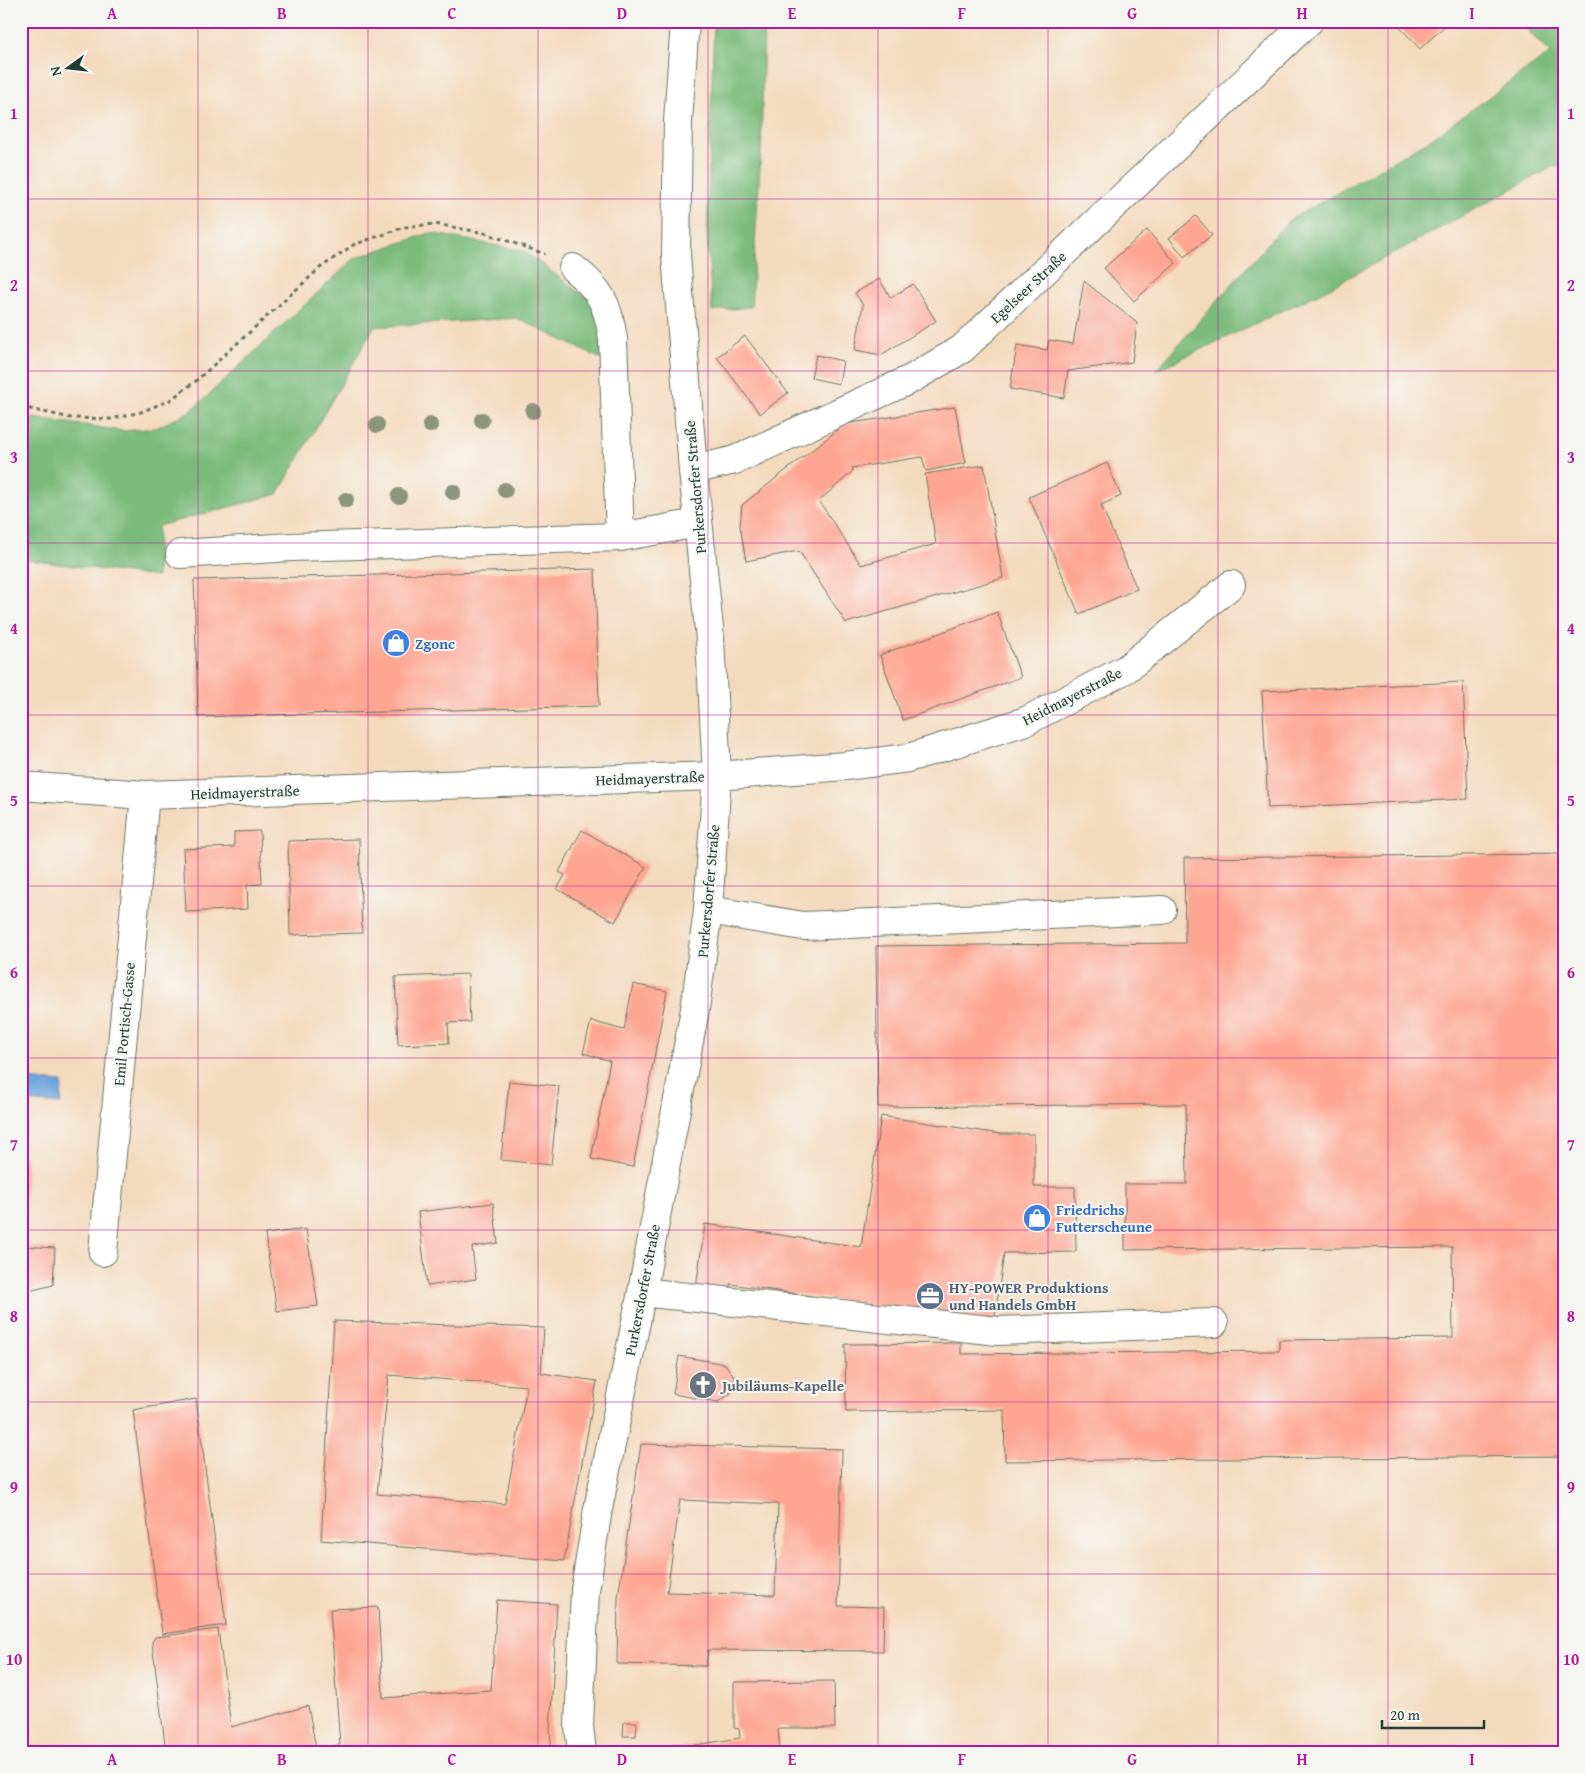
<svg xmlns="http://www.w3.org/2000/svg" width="1585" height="1773" viewBox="0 0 1585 1773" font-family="'Gentium Book Plus',serif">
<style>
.forest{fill:#7abb7c;stroke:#4c7c58}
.water{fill:#70a5dd;stroke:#487188}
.building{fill:#fea692;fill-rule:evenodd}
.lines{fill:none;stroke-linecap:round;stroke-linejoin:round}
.minor-casing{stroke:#6a7464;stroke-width:30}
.major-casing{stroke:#6a7464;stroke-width:30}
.path{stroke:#6a7464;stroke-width:3;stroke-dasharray:4 4;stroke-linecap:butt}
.minor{stroke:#fff;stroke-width:28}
.major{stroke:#fff;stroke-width:28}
.tree{fill:#8c957c}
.grid{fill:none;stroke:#b5179e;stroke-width:1;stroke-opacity:0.55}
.labels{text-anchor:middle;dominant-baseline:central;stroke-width:4;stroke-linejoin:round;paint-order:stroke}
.street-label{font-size:15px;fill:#1f3d34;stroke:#f6f6f2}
.shop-label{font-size:15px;font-weight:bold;fill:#366cbe;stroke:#f6f6f2;text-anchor:start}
.service-label{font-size:15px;font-weight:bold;fill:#4e5e75;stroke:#f6f6f2;text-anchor:start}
.worship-label{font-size:15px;font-weight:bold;fill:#5b616d;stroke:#f6f6f2;text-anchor:start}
.neatline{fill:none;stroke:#b5179e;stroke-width:2}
.grid-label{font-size:16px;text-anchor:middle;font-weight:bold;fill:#b5179e}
</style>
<rect width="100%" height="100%" fill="#f6f6f2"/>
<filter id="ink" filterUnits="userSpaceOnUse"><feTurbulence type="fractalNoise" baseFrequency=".02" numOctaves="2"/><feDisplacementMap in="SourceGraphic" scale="10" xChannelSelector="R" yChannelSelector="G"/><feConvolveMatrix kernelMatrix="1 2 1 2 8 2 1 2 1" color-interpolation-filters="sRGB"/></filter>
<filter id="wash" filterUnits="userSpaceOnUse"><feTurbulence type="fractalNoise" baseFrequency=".0096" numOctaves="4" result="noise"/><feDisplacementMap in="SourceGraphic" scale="20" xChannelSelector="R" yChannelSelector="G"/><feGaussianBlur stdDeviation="1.12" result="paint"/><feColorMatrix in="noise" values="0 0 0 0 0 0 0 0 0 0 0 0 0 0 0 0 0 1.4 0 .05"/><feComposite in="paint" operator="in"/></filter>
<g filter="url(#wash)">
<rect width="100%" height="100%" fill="#f4dabd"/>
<g class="forest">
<path d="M 714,21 L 764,21 L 761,152 L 751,307 L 712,311 L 707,233 Z"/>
<path d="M 1518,21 L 1564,21 L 1564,168 L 1554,166 L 1324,291 L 1155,371 L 1288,221 L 1428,141 L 1550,53 Z"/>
<path d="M 430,233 L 524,251 L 595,304 L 603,360 L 517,318 L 374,327 L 278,494 L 158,526 L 157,577 L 21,559 L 21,416 L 123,431 L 156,428 L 191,411 L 355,258 Z"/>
</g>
<path class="water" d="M 26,1079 L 62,1082 L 61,1104 L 25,1101 Z"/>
<g id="blocks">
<g class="building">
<path d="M 1394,21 L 1450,21 L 1420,49 Z"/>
<path d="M 1196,216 L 1212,235 L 1184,257 L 1169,238 Z"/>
<path d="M 1147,230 L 1176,263 L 1134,301 L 1104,268 Z"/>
<path d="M 879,279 L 891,298 L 913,284 L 936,321 L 881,355 L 855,350 L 863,305 L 855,293 Z"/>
<path d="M 1084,281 L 1137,323 L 1132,362 L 1068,371 L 1064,398 L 1010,389 L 1017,345 L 1047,350 L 1049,340 L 1073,344 Z"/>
<path d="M 745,336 L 788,393 L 760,414 L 717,357 Z"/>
<path d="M 816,355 L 843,361 L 839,384 L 811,378 Z"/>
<path d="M 955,407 L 966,463 L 926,471 L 922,457 L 852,468 L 853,471 L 819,501 L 861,565 L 936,544 L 925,474 L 984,465 L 1003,578 L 846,623 L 799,551 L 746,561 L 740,526 L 742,505 L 845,424 Z"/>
<path d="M 1107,463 L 1121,496 L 1101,505 L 1137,589 L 1079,614 L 1029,497 Z"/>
<path d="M 595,569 L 599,706 L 198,717 L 194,580 Z"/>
<path d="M 997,612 L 1021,677 L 903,720 L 880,655 Z"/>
<path d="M 1559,632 L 1564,632 L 1564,710 L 1562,710 Z"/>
<path d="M 1463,682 L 1468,799 L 1268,808 L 1262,691 Z"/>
<path d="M 582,830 L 646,867 L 615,922 L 557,889 L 565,875 L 559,872 Z"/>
<path d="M 260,831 L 262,884 L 247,885 L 248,909 L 186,912 L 183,849 L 234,847 L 234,832 Z"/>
<path d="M 359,839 L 362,933 L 290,935 L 288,841 Z"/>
<path d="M 1564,854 L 1564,1456 L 1005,1461 L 1004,1410 L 846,1412 L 845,1344 L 961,1343 L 961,1354 L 1279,1351 L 1279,1340 L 1453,1338 L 1452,1247 L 1125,1250 L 1125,1184 L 1187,1184 L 1186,1104 L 878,1107 L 876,946 L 1185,943 L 1184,858 Z"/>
<path d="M 468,974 L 470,1022 L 448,1023 L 449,1043 L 398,1045 L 395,977 Z"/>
<path d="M 633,984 L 667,991 L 633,1167 L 591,1159 L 610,1061 L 583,1053 L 591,1021 L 624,1030 Z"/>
<path d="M 509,1081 L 559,1086 L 551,1165 L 501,1160 Z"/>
<path d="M 881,1116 L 1001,1134 L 1034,1134 L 1034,1187 L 1075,1187 L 1076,1252 L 1004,1253 L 994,1323 L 730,1284 L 729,1292 L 696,1287 L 705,1224 L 861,1247 Z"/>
<path d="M 21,1157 L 27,1157 L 23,1232 L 21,1232 Z"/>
<path d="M 493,1203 L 498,1243 L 472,1247 L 476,1279 L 427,1286 L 418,1212 Z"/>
<path d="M 306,1229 L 318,1306 L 277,1311 L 265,1234 Z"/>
<path d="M 21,1246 L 55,1248 L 53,1285 L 21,1293 Z"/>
<path d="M 334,1321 L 544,1328 L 541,1373 L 597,1381 L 564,1561 L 321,1540 ZM 389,1375 L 527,1386 L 505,1504 L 377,1494 Z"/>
<path d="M 679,1356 L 725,1364 L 734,1376 L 730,1394 L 718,1402 L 673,1394 Z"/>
<path d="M 196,1399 L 226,1625 L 162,1634 L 133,1410 Z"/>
<path d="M 641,1444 L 842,1449 L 838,1606 L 884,1607 L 883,1651 L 708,1650 L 706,1666 L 617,1664 L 618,1597 ZM 680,1500 L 778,1504 L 775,1595 L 667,1592 Z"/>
<path d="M 497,1600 L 557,1604 L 550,1731 L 552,1752 L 326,1752 L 325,1747 L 340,1745 L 330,1609 L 378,1607 L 383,1698 L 491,1690 Z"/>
<path d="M 218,1629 L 231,1727 L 308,1706 L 316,1748 L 289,1752 L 166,1752 L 152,1642 L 155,1637 Z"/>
<path d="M 834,1681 L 835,1728 L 778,1728 L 780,1752 L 652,1752 L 740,1738 L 739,1729 L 734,1728 L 734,1682 Z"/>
<path d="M 624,1722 L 637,1722 L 636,1736 L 623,1736 Z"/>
</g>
</g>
</g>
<g filter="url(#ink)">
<use href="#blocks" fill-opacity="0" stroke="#6a7464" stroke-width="1"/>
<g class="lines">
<defs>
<g id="minor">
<path d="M 573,268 C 601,290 608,304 613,339 L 620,537"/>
<path d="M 693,470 L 735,460 L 911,379 L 962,349 L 1309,21"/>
<path d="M 180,554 L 292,547 L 620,537 L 698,523"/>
<path d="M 21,786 L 145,795 L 533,782 L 717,776 L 845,766 L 908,758 L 1026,721 L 1126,669 L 1231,585"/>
<path d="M 708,910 L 803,926 L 1162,910"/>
<path d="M 103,1252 L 145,795"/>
<path d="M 642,1292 L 998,1331 L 1214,1323"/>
</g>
<path id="major" d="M 582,1752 L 579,1726 L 585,1590 L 598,1509 L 642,1292 L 695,1009 L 708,910 L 717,776 L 710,639 L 693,470 L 676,255 L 678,121 L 685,21"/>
</defs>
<use href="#minor" class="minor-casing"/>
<use href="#major" class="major-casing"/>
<path class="path" d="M 21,407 L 71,418 L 111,419 L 141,412 L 170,400 L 196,381 L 320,268 L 353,245 L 405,227 L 435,224 L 485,233 L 545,254"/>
<use href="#minor" class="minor"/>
<use href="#major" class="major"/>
</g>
<g class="tree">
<circle cx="533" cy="411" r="8"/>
<circle cx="482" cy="420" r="8"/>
<circle cx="377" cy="425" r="8"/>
<circle cx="430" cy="425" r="8"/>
<circle cx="505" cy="490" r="8"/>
<circle cx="453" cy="492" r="8"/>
<circle cx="399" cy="496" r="8"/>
<circle cx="346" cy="500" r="8"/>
</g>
</g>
<path class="grid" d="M 198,21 L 198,1752M 368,21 L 368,1752M 538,21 L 538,1752M 708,21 L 708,1752M 878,21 L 878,1752M 1048,21 L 1048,1752M 1218,21 L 1218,1752M 1388,21 L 1388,1752M 21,199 L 1564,199M 21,371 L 1564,371M 21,543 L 1564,543M 21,715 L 1564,715M 21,886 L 1564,886M 21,1058 L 1564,1058M 21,1230 L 1564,1230M 21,1402 L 1564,1402M 21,1574 L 1564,1574"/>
<defs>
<symbol id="shop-disc" viewBox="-11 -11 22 22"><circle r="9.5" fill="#3f7fe0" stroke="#f6f6f2"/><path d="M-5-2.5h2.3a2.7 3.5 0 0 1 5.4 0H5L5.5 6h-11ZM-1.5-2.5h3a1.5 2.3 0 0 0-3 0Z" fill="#fff"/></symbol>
<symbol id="office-disc" viewBox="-11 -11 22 22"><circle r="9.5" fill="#5c6f8a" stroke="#f6f6f2"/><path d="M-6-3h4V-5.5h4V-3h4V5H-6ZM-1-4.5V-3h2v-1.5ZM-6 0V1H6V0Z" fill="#fff"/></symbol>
<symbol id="church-disc" viewBox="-11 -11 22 22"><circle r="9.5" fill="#6b7280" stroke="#f6f6f2"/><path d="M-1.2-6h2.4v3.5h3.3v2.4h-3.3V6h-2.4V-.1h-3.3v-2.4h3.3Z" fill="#fff"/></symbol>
</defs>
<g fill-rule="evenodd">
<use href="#shop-disc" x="380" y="627" width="32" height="32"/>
<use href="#shop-disc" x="1021" y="1202" width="32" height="32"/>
<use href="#office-disc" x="914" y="1280" width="32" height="32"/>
<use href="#church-disc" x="687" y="1369" width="32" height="32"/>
</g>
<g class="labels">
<g class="street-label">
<text transform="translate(1028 287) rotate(-43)">Egelseer Straße</text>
<text transform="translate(695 487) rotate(-95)">Purkersdorfer Straße</text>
<text transform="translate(1072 696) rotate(-27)">Heidmayerstraße</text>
<text transform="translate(650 778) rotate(-2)">Heidmayerstraße</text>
<text transform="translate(245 792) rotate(-2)">Heidmayerstraße</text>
<text transform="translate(708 891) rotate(-85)">Purkersdorfer Straße</text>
<text transform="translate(124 1024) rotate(-85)">Emil Portisch-Gasse</text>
<text transform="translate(642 1290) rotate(-79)">Purkersdorfer Straße</text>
</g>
<g class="shop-label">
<text x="415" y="643">Zgonc</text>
<text x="1056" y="1209">Friedrichs<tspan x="1056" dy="17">Futterscheune</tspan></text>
</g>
<g class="service-label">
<text x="949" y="1287">HY-POWER Produktions<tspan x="949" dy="17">und Handels GmbH</tspan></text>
</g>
<g class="worship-label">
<text x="722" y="1385">Jubiläums-Kapelle</text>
</g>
</g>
<rect width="1585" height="1773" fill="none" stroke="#f6f6f2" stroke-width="55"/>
<g transform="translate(68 68) rotate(255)" stroke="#f6f6f2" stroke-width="4" paint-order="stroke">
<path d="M0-4L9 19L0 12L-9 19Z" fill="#1f3d34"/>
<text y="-8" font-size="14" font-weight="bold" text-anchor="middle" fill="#1f3d34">N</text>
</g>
<path d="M1382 1720v8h102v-8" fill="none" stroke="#1f3d34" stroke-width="2.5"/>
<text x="1390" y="1720" font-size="15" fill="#1f3d34" stroke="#f6f6f2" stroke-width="4" paint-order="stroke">20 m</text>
<rect x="28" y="28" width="1530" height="1718" class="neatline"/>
<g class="grid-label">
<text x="112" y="19">A</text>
<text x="282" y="19">B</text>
<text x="452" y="19">C</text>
<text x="622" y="19">D</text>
<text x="792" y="19">E</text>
<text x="962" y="19">F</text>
<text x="1132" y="19">G</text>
<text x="1302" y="19">H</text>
<text x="1472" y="19">I</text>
<text x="14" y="119">1</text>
<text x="1571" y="119">1</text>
<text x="14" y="291">2</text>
<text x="1571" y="291">2</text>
<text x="14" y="463">3</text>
<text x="1571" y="463">3</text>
<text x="14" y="634">4</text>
<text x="1571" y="634">4</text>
<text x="14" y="806">5</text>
<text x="1571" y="806">5</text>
<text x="14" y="978">6</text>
<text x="1571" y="978">6</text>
<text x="14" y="1150">7</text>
<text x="1571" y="1150">7</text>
<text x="14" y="1322">8</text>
<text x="1571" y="1322">8</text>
<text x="14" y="1493">9</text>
<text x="1571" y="1493">9</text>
<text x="14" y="1665">10</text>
<text x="1571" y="1665">10</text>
<text x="112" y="1765">A</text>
<text x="282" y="1765">B</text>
<text x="452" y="1765">C</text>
<text x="622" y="1765">D</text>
<text x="792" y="1765">E</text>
<text x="962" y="1765">F</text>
<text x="1132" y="1765">G</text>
<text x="1302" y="1765">H</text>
<text x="1472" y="1765">I</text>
</g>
</svg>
